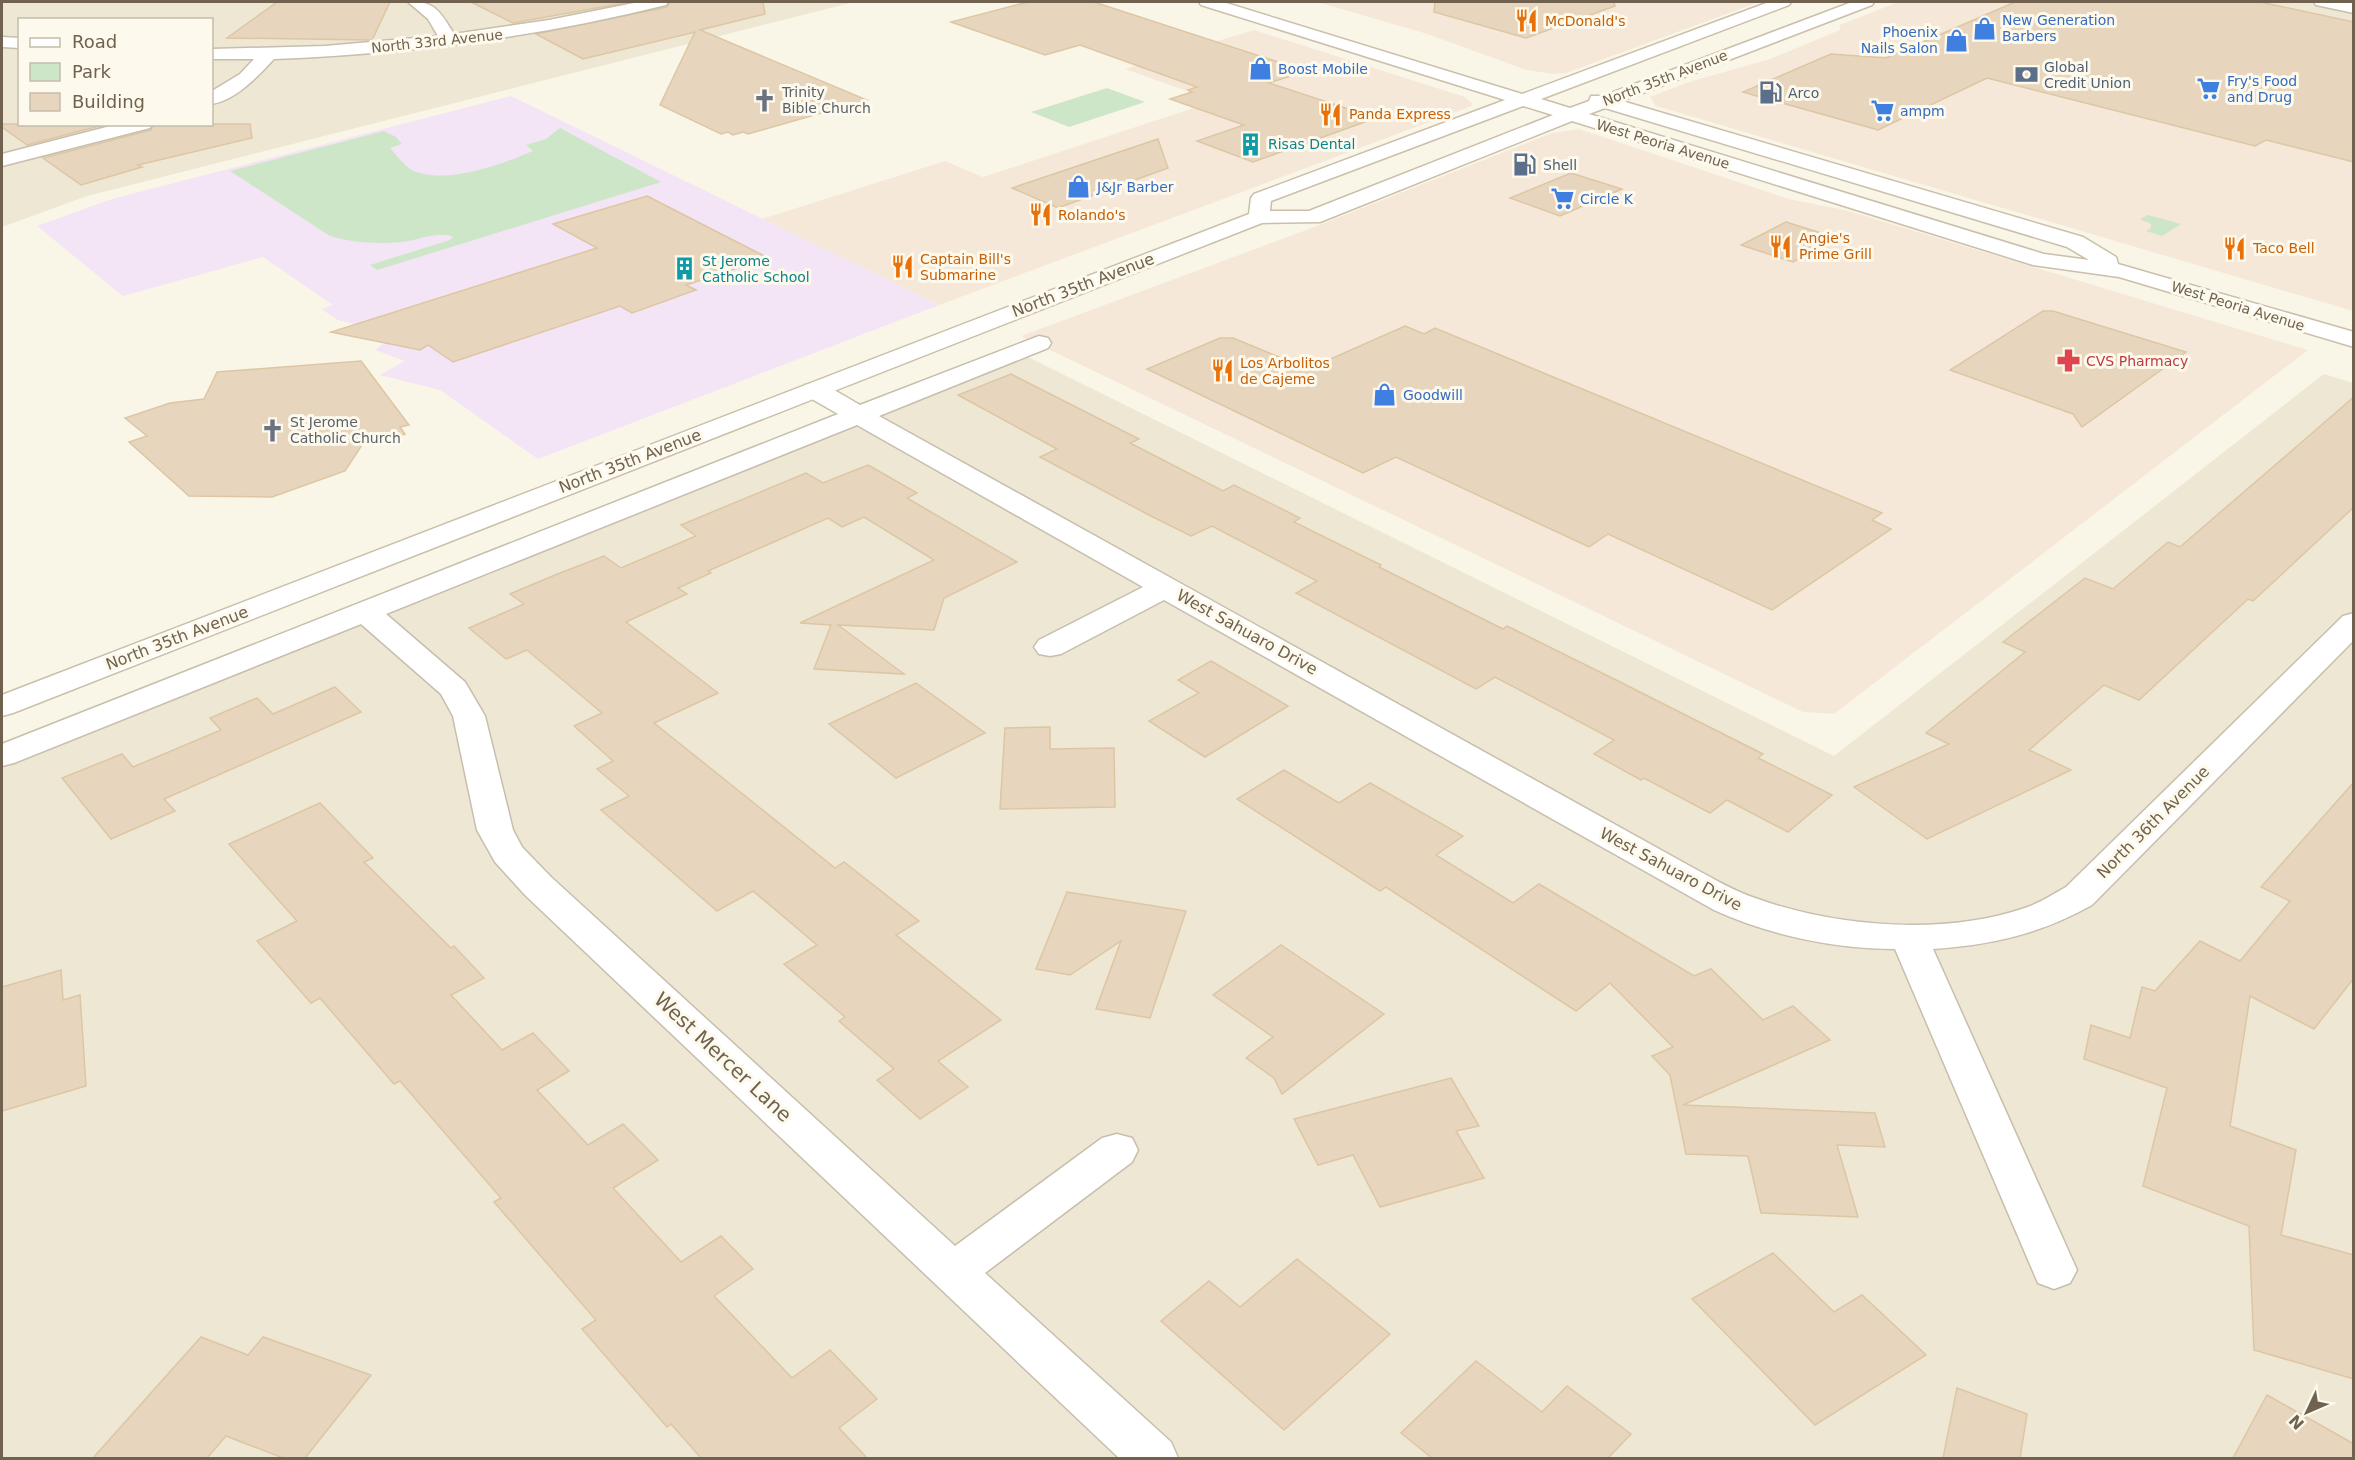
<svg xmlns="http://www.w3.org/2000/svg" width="2355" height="1460" viewBox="0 0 2355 1460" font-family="'DejaVu Sans',sans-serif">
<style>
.residential{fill:#ede7d3;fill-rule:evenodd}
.commercial{fill:#f6e8d9}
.education{fill:#f3e4f6}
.green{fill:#cde6c7}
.building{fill:#e7d6bd;stroke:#ddc6a4;stroke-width:1.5}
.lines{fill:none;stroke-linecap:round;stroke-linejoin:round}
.street-casing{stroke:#c7beac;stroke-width:3}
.secondary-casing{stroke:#cabfaa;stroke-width:3}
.street{fill:#fff;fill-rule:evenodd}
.secondary{fill:#fff;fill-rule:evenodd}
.labels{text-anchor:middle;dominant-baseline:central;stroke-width:6;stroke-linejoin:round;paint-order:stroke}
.far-shop-label{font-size:14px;fill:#366cbe;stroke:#fdfaed;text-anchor:start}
.far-food-label{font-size:14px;fill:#c56008;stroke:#fdfaed;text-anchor:start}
.far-street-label{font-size:14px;fill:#70624e;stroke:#fdfaed}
.far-service-label{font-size:14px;fill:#4e5e75;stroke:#fdfaed;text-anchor:start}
.far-worship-label{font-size:14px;fill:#5b616d;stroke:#fdfaed;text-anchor:start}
.far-culture-label{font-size:14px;fill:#0d838f;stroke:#fdfaed;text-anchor:start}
.far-health-label{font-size:14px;fill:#be3a42;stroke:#fdfaed;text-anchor:start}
.street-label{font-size:16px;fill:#70624e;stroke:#fdfaed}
.near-street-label{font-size:20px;fill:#70624e;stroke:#fdfaed}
</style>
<rect width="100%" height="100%" fill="#faf6e7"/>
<g class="residential">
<path d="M 2,2 L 854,2 L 87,196 L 2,227 ZM 20,20 L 212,20 L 212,124 L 20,124 Z"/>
<path d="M 2160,2 L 2353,2 L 2353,44 Z"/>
<path d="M 1028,357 L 1834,756 L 2324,374 L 2353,383 L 2353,1458 L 2,1458 L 2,763 Z"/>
</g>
<g class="commercial">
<path d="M 1317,2 L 1759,2 L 1566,73 L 1553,74 L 1527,70 L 1424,33 Z"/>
<path d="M 1898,2 L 2126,2 L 2353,52 L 2353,311 L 1656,106 L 1650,97 L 1689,82 L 1770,59 L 1840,30 L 1840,25 Z"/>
<path d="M 1254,30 L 1465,97 L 1471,102 L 1472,106 L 939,305 L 762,219 L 945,161 L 983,177 L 1215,101 L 1125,69 Z"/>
<path d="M 1579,129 L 1789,199 L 1845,210 L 2308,350 L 1834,714 L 1803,712 L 1021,336 L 1309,229 L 1552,133 Z"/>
</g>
<path class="education" d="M 511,96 L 939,305 L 538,459 L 440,390 L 380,375 L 405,361 L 375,350 L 391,338 L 381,331 L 338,320 L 321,309 L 333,305 L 263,257 L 123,296 L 37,226 L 112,199 Z"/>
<g class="green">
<path d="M 1107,88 L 1145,102 L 1069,127 L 1031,112 Z"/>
<path d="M 560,128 L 661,182 L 377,270 L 370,265 L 450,240 L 453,237 C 440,230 416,241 401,242 C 377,244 353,243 330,236 L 230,171 L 384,131 L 396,137 L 402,144 L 390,148 C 396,155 405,167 414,171 C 446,185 503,164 533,151 L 526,145 L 546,139 Z"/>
<path d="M 2148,215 L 2181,224 L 2162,236 L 2146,231 L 2151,228 L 2151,224 L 2140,219 Z"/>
</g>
<g class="building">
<path d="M 277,2 L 390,2 L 372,40 L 227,38 Z"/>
<path d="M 471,2 L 630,2 L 513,23 Z"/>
<path d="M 670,2 L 763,2 L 765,14 L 700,30 L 867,100 L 748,134 L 743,132 L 733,135 L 728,132 L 721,134 L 660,105 L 695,32 L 583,59 L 536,34 L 667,7 Z"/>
<path d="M 1028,2 L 1094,2 L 1306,71 L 1269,83 L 1376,118 L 1253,162 L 1197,141 L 1244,125 L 1170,99 L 1192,92 L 1188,90 L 1197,87 L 1080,45 L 1045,55 L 951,22 Z"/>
<path d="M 1435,2 L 1614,2 L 1615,6 L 1526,38 L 1434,12 Z"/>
<path d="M 2015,2 L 2260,2 L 2354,22 L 2354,162 L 2266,140 L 2255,146 L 1987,78 L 1878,130 L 1743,92 L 1831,54 L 1886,58 Z"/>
<path d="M 2,124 L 107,124 L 27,145 L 2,127 Z"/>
<path d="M 154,124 L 250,124 L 252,138 L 138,165 L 142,167 L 81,185 L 43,158 L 151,130 Z"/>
<path d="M 1158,139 L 1168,168 L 1058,208 L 1012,188 Z"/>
<path d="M 1571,173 L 1622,189 L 1560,216 L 1510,198 Z"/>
<path d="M 647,196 L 768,258 L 686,285 L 696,290 L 632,313 L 620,306 L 453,362 L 428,345 L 420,350 L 331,332 L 597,248 L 553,224 Z"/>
<path d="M 1786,222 L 1837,238 L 1793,262 L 1741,245 Z"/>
<path d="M 2043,311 L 2053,311 L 2186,352 L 2082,427 L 2073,414 L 1950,370 Z"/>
<path d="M 1405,326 L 1424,334 L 1435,328 L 1882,513 L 1872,520 L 1891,529 L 1772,610 L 1608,534 L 1589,547 L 1396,457 L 1363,473 L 1147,369 L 1220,338 L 1233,338 L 1308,369 Z"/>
<path d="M 361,361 L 409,425 L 400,427 L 405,434 L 362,445 L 345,471 L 272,497 L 189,496 L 129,442 L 147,436 L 125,418 L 170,403 L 204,399 L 217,372 Z"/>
<path d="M 1011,374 L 1139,439 L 1130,443 L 1223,491 L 1234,485 L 1300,518 L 1294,522 L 1381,565 L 1379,567 L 1503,629 L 1507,626 L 1616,680 L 1763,754 L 1758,758 L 1832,795 L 1788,832 L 1727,800 L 1710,813 L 1644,778 L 1641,780 L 1594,754 L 1614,740 L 1495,677 L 1476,689 L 1296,593 L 1317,581 L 1212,526 L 1191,536 L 1149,515 L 1040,457 L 1057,449 L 958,395 Z"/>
<path d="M 2354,397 L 2354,507 L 2253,601 L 2248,599 L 2139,700 L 2104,685 L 2029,750 L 2071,770 L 1927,839 L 1854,787 L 1949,744 L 1926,733 L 2025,652 L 2003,642 L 2085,578 L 2113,589 L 2168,542 L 2180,547 Z"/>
<path d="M 868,465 L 917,493 L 907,498 L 1017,562 L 944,598 L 934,630 L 838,625 L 904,674 L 814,669 L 831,625 L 800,623 L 934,560 L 864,517 L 842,527 L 828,518 L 708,571 L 711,573 L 678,588 L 687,594 L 626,622 L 718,693 L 654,723 L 835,868 L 844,862 L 919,921 L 896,935 L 1001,1020 L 938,1061 L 968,1087 L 920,1119 L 877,1080 L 894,1069 L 839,1021 L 845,1017 L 784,964 L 817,945 L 753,891 L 717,911 L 601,810 L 629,796 L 597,769 L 613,761 L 574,726 L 602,713 L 527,650 L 506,659 L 469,628 L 524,604 L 510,594 L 555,575 L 604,556 L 621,568 L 696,536 L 681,525 L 806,473 L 823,483 Z"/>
<path d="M 1211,661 L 1288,706 L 1205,757 L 1149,721 L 1199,693 L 1178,680 Z"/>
<path d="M 916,683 L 985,733 L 896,778 L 829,724 Z"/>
<path d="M 335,687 L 361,712 L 164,799 L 175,811 L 111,839 L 62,778 L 122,754 L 133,767 L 221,730 L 210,718 L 257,698 L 273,714 Z"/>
<path d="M 1050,727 L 1050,749 L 1114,748 L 1115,807 L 1000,809 L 1005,728 Z"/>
<path d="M 1284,770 L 1339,803 L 1370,783 L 1463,836 L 1436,855 L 1513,903 L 1539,884 L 1694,976 L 1711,969 L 1763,1020 L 1793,1006 L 1830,1040 L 1683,1105 L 1875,1113 L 1885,1147 L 1837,1145 L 1858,1217 L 1761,1213 L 1748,1156 L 1686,1154 L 1670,1075 L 1652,1056 L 1673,1047 L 1610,983 L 1576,1011 L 1386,887 L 1380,891 L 1237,799 Z"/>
<path d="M 2354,782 L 2354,978 L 2314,1029 L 2250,996 L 2230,1126 L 2296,1150 L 2281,1235 L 2354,1255 L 2354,1379 L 2254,1350 L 2249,1226 L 2143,1186 L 2167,1088 L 2084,1059 L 2091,1025 L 2130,1038 L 2142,987 L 2155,991 L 2200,941 L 2240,961 L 2290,901 L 2261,887 Z"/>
<path d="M 320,803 L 373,858 L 364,862 L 451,948 L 454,946 L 484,978 L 451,995 L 502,1050 L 533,1033 L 569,1071 L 537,1090 L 588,1145 L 623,1124 L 658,1160 L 613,1188 L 681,1262 L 721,1236 L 753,1269 L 714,1296 L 792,1378 L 830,1350 L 877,1399 L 839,1428 L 867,1458 L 701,1458 L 671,1424 L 667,1427 L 582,1329 L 596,1320 L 494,1202 L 501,1198 L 400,1081 L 394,1084 L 320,998 L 311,1003 L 257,941 L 297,921 L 229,844 Z"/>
<path d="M 1067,892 L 1186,911 L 1150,1018 L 1096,1009 L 1121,941 L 1070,975 L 1036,969 Z"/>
<path d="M 1281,945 L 1384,1014 L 1282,1094 L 1274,1078 L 1246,1058 L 1273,1037 L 1213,995 Z"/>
<path d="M 61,970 L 63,1000 L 80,995 L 86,1086 L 2,1111 L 2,987 Z"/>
<path d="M 1451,1078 L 1479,1126 L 1456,1131 L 1484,1178 L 1380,1207 L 1353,1155 L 1318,1165 L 1294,1119 Z"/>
<path d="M 1773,1253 L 1834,1312 L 1862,1295 L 1926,1355 L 1815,1425 L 1692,1299 Z"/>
<path d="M 1297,1259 L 1390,1334 L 1284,1430 L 1161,1321 L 1209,1281 L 1240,1307 Z"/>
<path d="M 201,1337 L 248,1355 L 263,1337 L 371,1375 L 305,1458 L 283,1458 L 226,1436 L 207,1458 L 93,1458 Z"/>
<path d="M 1476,1361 L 1542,1412 L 1567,1386 L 1631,1434 L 1608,1458 L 1432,1458 L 1401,1433 Z"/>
<path d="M 1957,1388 L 2027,1414 L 2020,1458 L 1943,1458 Z"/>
<path d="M 2267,1395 L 2354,1444 L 2354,1458 L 2233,1458 Z"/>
</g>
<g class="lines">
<defs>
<g id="street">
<path d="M 408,2 C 435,0 441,13 454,34 L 549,20 L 639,2 L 668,2 L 666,5 C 537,37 406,54 274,59 C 258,76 236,100 212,104 L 212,91 L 240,74 L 254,59 L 212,59 L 212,49 L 325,46 L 438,36 L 428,19 Z"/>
<path d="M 2314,2 L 2354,3 L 2354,13 L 2316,5 Z"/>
<path d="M 2,37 L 20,38 L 20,48 L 2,47 Z"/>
<path d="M 118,124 L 152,124 L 150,128 L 2,166 L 2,154 Z"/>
<path d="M 1039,336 L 1048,338 L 1051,343 L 1048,348 L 879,416 L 1697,870 C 1716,880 1734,891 1755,898 C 1835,927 1944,936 2025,908 C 2040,903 2053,894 2066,887 L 2343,616 L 2354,613 L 2354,640 L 2092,905 C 2040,934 1992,945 1933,949 L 2077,1270 L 2070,1283 L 2054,1289 L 2038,1283 L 1895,949 C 1835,949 1768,935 1714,910 L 1164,600 L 1061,654 L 1050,656 L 1039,654 L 1034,647 L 1039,640 L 1143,587 L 857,425 L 386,614 L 465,682 L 485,716 L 513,830 L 522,847 L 551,877 L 955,1246 L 1102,1138 L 1117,1134 L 1132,1138 L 1138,1150 L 1132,1162 L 985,1273 L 1171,1442 L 1178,1458 L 1119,1458 L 525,895 L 495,862 L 477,830 L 453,716 L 441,694 L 361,624 L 14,763 L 2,766 L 2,744 L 838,414 L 805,395 L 801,390 L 805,385 C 824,380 843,396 860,405 Z"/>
</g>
<path id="secondary" d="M 1199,2 L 1223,2 L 1522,94 L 1769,2 L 1791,2 L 1789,5 L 1541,99 L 1570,108 L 1589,101 L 1591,96 L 1603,96 L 1852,2 L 1874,2 L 1872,5 L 1622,101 L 2083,237 L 2116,257 L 2118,264 L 2354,332 L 2354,347 L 2119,277 L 2033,265 L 1572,121 L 1320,222 L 1262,223 L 13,713 L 2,716 L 2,695 L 1249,214 L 1251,198 L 1254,194 L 1505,100 L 1201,5 ZM 1523,106 L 1553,115 L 1309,211 L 1270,211 L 1271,201 ZM 1605,108 L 2067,247 L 2089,260 L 2044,254 L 1589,114 Z"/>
</defs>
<use href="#street" class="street-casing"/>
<use href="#secondary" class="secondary-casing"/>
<use href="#street" class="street"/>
<use href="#secondary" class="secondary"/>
</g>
<defs>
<symbol id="restaurant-bare" viewBox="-9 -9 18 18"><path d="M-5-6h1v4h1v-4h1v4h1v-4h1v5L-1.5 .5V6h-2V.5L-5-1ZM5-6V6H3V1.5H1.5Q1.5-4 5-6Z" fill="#e8710a" stroke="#fdfaed" stroke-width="2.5" paint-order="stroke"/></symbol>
<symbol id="shop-bare" viewBox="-9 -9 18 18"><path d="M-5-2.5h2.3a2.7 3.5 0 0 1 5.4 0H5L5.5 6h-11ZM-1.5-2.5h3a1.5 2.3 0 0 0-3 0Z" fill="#3f7fe0" stroke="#fdfaed" stroke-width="2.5" paint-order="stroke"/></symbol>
<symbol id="bank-bare" viewBox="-9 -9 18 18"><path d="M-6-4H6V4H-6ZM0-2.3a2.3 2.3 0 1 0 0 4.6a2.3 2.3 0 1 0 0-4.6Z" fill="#5c6f8a" stroke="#fdfaed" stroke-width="2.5" paint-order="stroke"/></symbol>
<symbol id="supermarket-bare" viewBox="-9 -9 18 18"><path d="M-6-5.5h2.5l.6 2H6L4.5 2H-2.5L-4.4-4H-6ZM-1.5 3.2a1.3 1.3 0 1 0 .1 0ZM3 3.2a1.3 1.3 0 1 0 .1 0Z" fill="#3f7fe0" stroke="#fdfaed" stroke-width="2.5" paint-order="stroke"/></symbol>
<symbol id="fuel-bare" viewBox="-9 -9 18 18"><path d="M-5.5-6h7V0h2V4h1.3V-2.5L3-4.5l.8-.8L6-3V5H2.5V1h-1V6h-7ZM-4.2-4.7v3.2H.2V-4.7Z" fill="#5c6f8a" stroke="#fdfaed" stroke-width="2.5" paint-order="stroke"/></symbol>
<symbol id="church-bare" viewBox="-9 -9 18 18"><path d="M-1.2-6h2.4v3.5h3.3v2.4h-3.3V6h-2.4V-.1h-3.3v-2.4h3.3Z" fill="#6b7280" stroke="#fdfaed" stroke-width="2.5" paint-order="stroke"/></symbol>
<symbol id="building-bare" viewBox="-9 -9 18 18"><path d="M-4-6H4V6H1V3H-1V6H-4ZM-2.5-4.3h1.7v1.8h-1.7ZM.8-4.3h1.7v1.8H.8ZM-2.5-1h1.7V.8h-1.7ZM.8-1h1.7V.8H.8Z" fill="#0f9aa8" stroke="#fdfaed" stroke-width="2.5" paint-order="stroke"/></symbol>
<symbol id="pharmacy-bare" viewBox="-9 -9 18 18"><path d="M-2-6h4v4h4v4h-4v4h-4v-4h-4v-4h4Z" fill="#e0444e" stroke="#fdfaed" stroke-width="2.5" paint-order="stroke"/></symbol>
</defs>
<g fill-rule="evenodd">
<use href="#restaurant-bare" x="1510" y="4" width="33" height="33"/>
<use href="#shop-bare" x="1968" y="12" width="33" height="33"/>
<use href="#shop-bare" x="1940" y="24" width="33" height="33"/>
<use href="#shop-bare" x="1244" y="52" width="33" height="33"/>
<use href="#bank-bare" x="2010" y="58" width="33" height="33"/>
<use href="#supermarket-bare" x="2192" y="72" width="33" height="33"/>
<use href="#fuel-bare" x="1754" y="76" width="33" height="33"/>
<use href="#church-bare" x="748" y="84" width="33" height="33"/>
<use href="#supermarket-bare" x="1866" y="94" width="33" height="33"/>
<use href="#restaurant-bare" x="1314" y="98" width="33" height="33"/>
<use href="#building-bare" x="1234" y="128" width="33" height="33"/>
<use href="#fuel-bare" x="1508" y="148" width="33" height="33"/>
<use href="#shop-bare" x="1062" y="170" width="33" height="33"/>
<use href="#supermarket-bare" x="1546" y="182" width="33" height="33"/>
<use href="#restaurant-bare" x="1024" y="198" width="33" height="33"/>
<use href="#restaurant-bare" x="1764" y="230" width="33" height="33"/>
<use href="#restaurant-bare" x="2218" y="232" width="33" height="33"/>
<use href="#restaurant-bare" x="886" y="250" width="33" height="33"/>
<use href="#building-bare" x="668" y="252" width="33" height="33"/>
<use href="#pharmacy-bare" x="2052" y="344" width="33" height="33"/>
<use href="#restaurant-bare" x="1206" y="354" width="33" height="33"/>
<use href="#shop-bare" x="1368" y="378" width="33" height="33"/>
<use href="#church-bare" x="256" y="414" width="33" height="33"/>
</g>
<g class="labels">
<g class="far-shop-label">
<text x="2002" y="20">New Generation<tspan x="2002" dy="16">Barbers</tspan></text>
<text x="1938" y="32" text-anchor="end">Phoenix<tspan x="1938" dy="16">Nails Salon</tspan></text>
<text x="1278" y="69">Boost Mobile</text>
<text x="2227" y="81">Fry's Food<tspan x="2227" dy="16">and Drug</tspan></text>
<text x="1900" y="111">ampm</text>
<text x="1097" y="187">J&amp;Jr Barber</text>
<text x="1580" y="199">Circle K</text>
<text x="1403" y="395">Goodwill</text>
</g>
<g class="far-food-label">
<text x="1545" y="21">McDonald's</text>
<text x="1349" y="114">Panda Express</text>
<text x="1058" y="215">Rolando's</text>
<text x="1799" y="238">Angie's<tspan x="1799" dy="16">Prime Grill</tspan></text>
<text x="2253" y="248">Taco Bell</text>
<text x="920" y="259">Captain Bill's<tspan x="920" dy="16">Submarine</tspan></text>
<text x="1240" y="363">Los Arbolitos<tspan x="1240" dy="16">de Cajeme</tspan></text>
</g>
<g class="far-street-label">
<text transform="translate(437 41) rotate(-6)">North 33rd Avenue</text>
<text transform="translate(1665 78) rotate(-21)">North 35th Avenue</text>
<text transform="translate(1663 144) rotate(17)">West Peoria Avenue</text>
<text transform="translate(2238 306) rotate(17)">West Peoria Avenue</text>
</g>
<g class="far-service-label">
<text x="2044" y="67">Global<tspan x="2044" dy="16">Credit Union</tspan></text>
<text x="1788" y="93">Arco</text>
<text x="1543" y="165">Shell</text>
</g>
<g class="far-worship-label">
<text x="782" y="92">Trinity<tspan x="782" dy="16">Bible Church</tspan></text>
<text x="290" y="422">St Jerome<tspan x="290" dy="16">Catholic Church</tspan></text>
</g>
<g class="far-culture-label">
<text x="1268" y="144">Risas Dental</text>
<text x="702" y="261">St Jerome<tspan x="702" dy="16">Catholic School</tspan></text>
</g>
<g class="far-health-label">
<text x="2086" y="361">CVS Pharmacy</text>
</g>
<g class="street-label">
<text transform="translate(1083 285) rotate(-21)">North 35th Avenue</text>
<text transform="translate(630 461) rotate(-21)">North 35th Avenue</text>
<text transform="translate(1247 632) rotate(29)">West Sahuaro Drive</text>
<text transform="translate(177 638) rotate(-21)">North 35th Avenue</text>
<text transform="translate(2153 822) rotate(-45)">North 36th Avenue</text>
<text transform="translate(1671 869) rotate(28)">West Sahuaro Drive</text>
</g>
<g class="near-street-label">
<text transform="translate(723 1057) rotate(43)">West Mercer Lane</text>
</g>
</g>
<rect width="2355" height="1460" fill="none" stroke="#70624e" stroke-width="6"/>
<rect x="18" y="18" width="195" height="108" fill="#fdfaed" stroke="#c5bdad" stroke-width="1.5"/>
<rect x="30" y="38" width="30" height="9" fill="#ffffff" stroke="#c5bdad" stroke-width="1.5"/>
<text x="72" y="48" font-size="18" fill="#70624e">Road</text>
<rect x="30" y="63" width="30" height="18" fill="#cde6c7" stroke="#c5bdad" stroke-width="1.5"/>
<text x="72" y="78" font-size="18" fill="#70624e">Park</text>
<rect x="30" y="93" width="30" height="18" fill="#e7d6bd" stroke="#c5bdad" stroke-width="1.5"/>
<text x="72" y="108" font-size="18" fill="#70624e">Building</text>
<g transform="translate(2307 1412) rotate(226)" stroke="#fdfaed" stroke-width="4.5" paint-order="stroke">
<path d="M0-4.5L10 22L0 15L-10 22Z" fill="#70624e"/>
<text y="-9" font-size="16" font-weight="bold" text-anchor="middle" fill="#70624e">N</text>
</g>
</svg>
